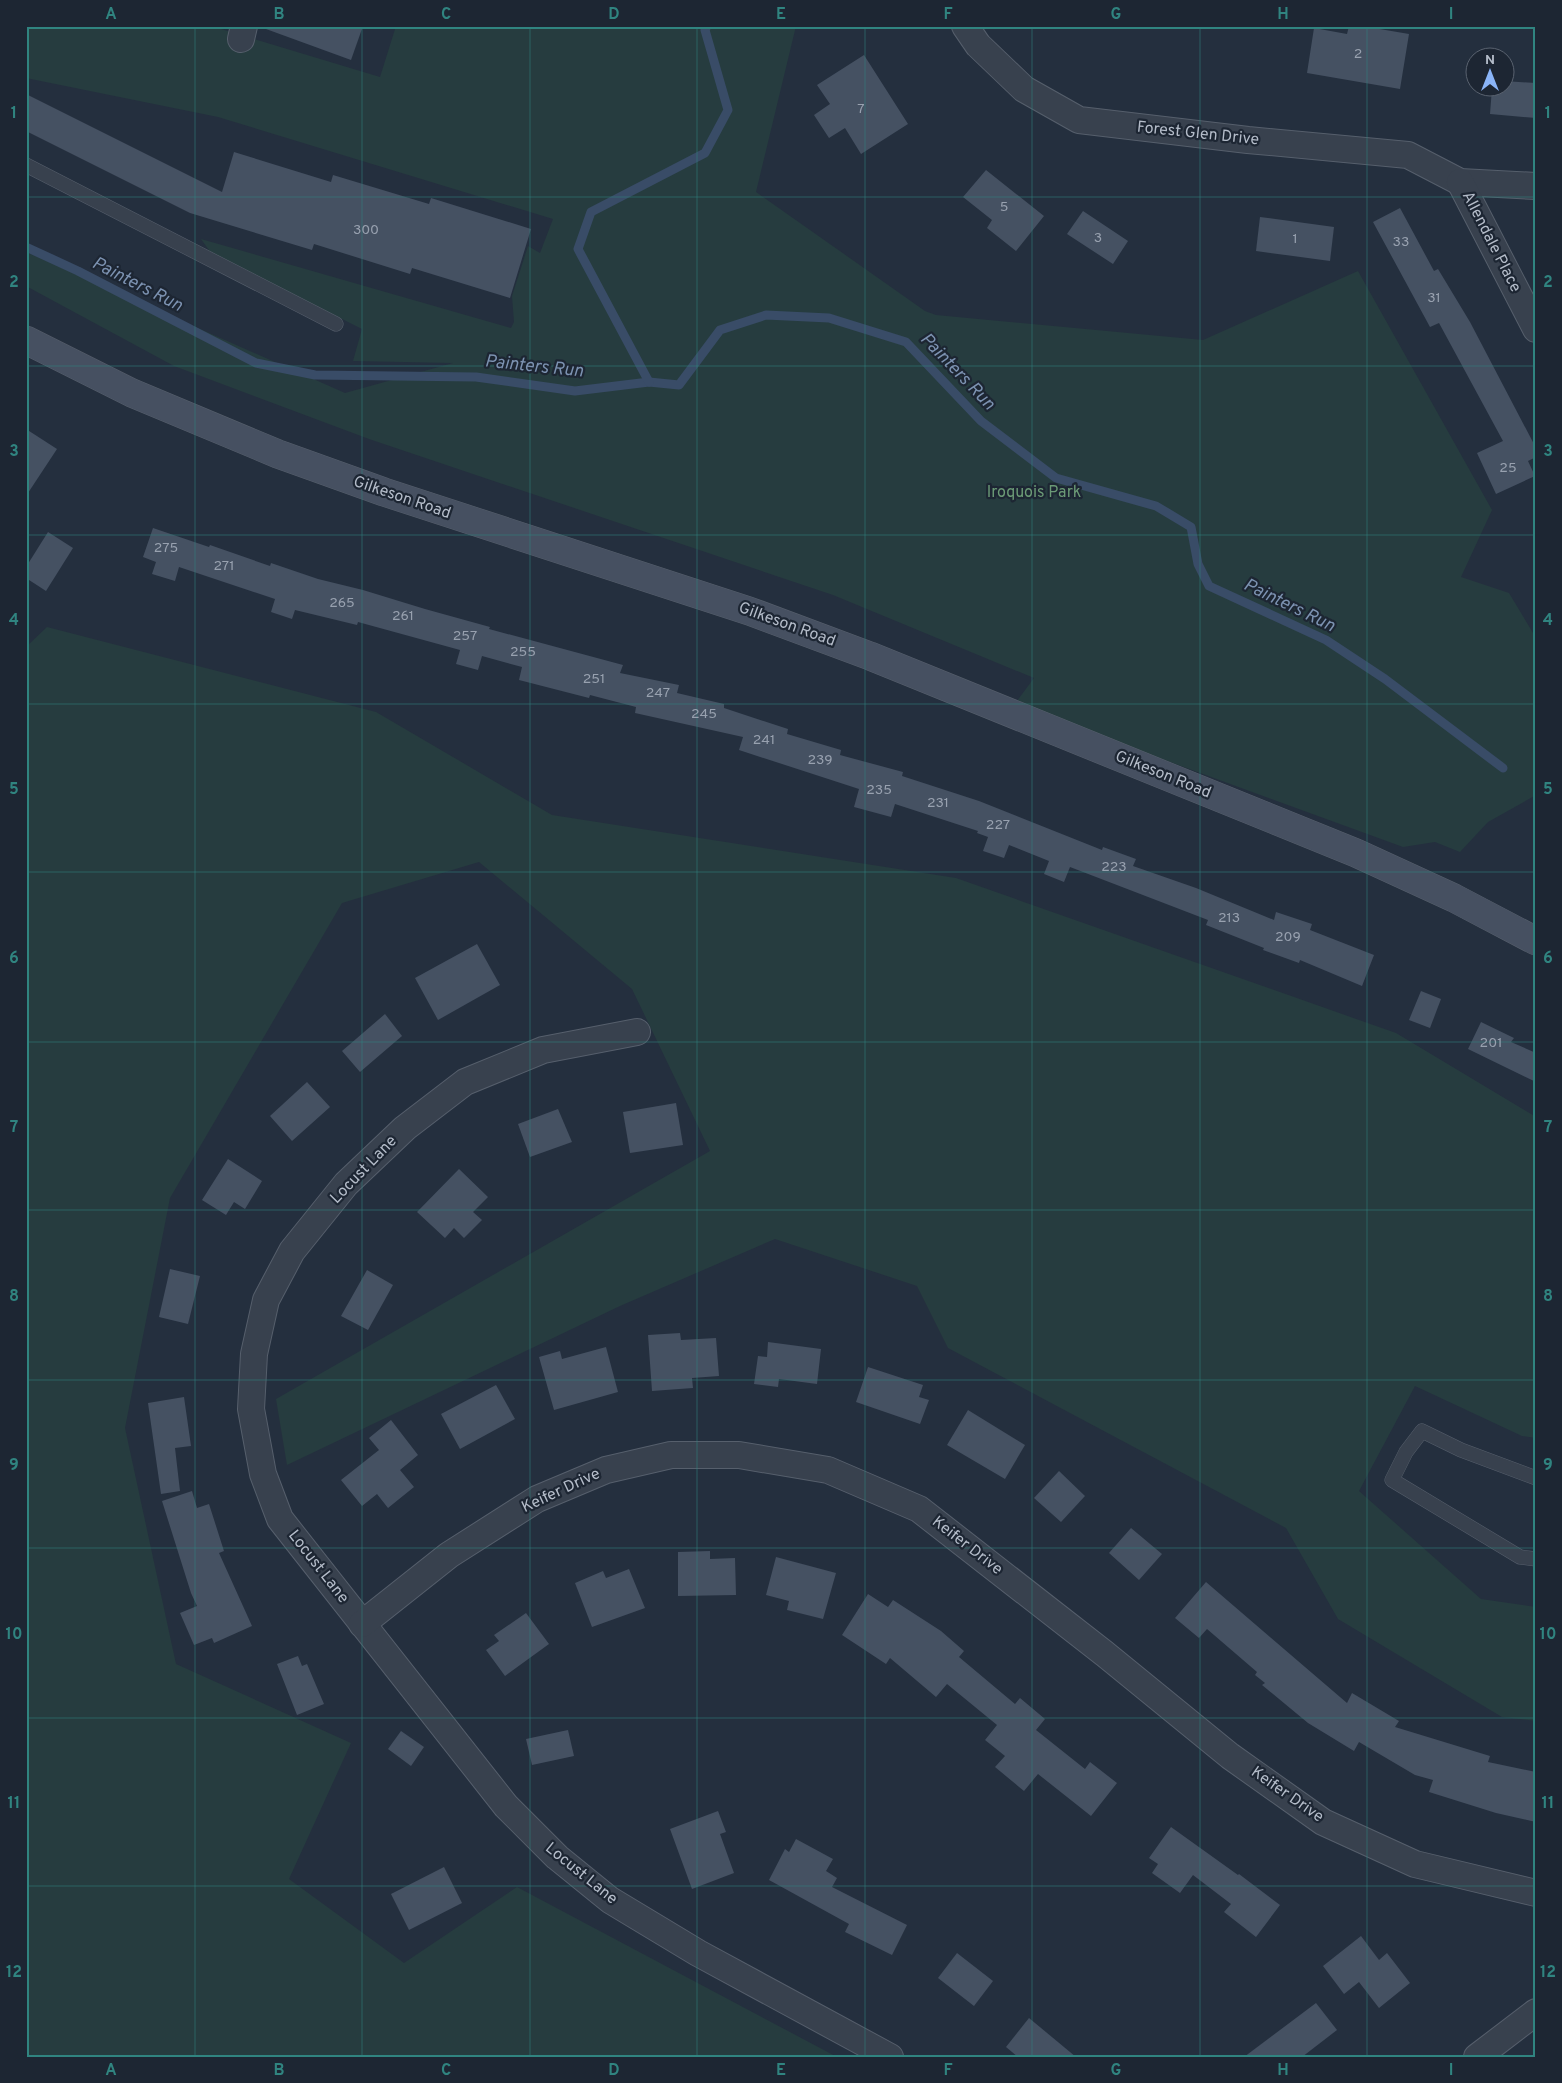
<svg xmlns="http://www.w3.org/2000/svg" width="1562" height="2083" viewBox="0 0 1562 2083" font-family="Overpass,sans-serif">
<style>
.green{fill:#263c3f}
.lines{fill:none;stroke-linecap:round;stroke-linejoin:round}
.stream{stroke:#394c67;stroke-width:9}
.building{fill:#455162}
.lane-casing{stroke:#565f6c;stroke-width:15}
.street-casing{stroke:#565f6c;stroke-width:28}
.secondary-casing{stroke:#565f6c;stroke-width:29}
.lane{stroke:#38414e;stroke-width:14}
.street{stroke:#38414e;stroke-width:26}
.secondary{stroke:#465061;stroke-width:28}
.grid{fill:none;stroke:#308480;stroke-width:1;stroke-opacity:0.55}
.labels{text-anchor:middle;dominant-baseline:central;stroke-width:4.5;stroke-linejoin:round;paint-order:stroke}
.number-label{font-size:14px;fill:#98a1af}
.street-label{font-size:16px;fill:#b4bcc9;stroke:#1d2633}
.park-label{font-size:16px;fill:#6b9a76;stroke:#1d2633}
.water-label{font-size:18px;font-style:italic;fill:#7c92b1;stroke:#1d2633}
.neatline{fill:none;stroke:#308480;stroke-width:2}
.grid-label{font-size:16px;text-anchor:middle;font-weight:bold;fill:#308480}
</style>
<rect width="100%" height="100%" fill="#242f3e"/>
<g class="green">
<path d="M 26,26 L 211,26 L 380,77 L 396,26 L 796,26 L 756,192 L 925,311 L 936,315 L 1203,340 L 1358,271 L 1492,510 L 1461,577 L 1509,593 L 1536,638 L 1536,795 L 1488,822 L 1460,852 L 1435,842 L 1403,847 L 1014,705 L 1034,678 L 833,595 L 369,439 L 174,366 L 26,286 L 26,252 L 345,393 L 453,363 L 353,361 L 362,329 L 211,253 L 201,239 L 511,328 L 514,322 L 512,296 L 528,246 L 540,253 L 553,219 L 218,117 L 26,78 Z"/>
<path d="M 47,627 L 376,712 L 552,815 L 956,878 L 1396,1033 L 1536,1117 L 1536,1438 L 1522,1436 L 1415,1386 L 1359,1491 L 1481,1599 L 1536,1607 L 1536,1721 L 1502,1717 L 1338,1619 L 1286,1528 L 948,1348 L 917,1286 L 775,1239 L 620,1306 L 287,1465 L 276,1399 L 710,1151 L 632,989 L 479,862 L 342,903 L 170,1198 L 125,1428 L 176,1664 L 351,1743 L 289,1879 L 404,1963 L 517,1887 L 837,2057 L 26,2057 L 26,647 Z"/>
</g>
<g class="lines">
<g class="stream">
<path d="M 26,247 L 78,271 L 256,363 L 315,375 L 476,377 L 575,391 L 649,382 L 679,385 L 720,330 L 766,315 L 829,318 L 906,342 L 981,421 L 1056,478 L 1156,506 L 1191,527 L 1198,564 L 1209,586 L 1326,640 L 1385,679 L 1503,768"/>
<path d="M 649,382 L 578,249 L 591,212 L 705,153 L 728,110 L 705,30 L 707,26"/>
</g>
</g>
<g class="building">
<path d="M 267,26 L 363,26 L 351,60 L 266,29 Z"/>
<path d="M 1349,26 L 1362,26 L 1409,34 L 1400,89 L 1307,73 L 1314,28 L 1347,34 Z"/>
<path d="M 864,55 L 908,124 L 861,154 L 845,128 L 829,138 L 814,115 L 830,104 L 817,85 Z"/>
<path d="M 1504,81 L 1536,83 L 1536,118 L 1490,114 L 1492,88 L 1504,88 Z"/>
<path d="M 26,94 L 222,192 L 234,152 L 331,182 L 333,175 L 429,204 L 431,198 L 531,229 L 510,298 L 412,268 L 410,274 L 314,244 L 312,250 L 190,213 L 26,131 Z"/>
<path d="M 986,170 L 1044,216 L 1016,251 L 987,228 L 992,220 L 963,197 Z"/>
<path d="M 1400,208 L 1434,271 L 1438,269 L 1470,322 L 1536,448 L 1536,457 L 1528,461 L 1535,476 L 1496,494 L 1477,453 L 1503,441 L 1439,323 L 1430,327 L 1373,222 Z"/>
<path d="M 1083,211 L 1128,241 L 1113,264 L 1067,234 Z"/>
<path d="M 1260,217 L 1334,227 L 1330,261 L 1256,251 Z"/>
<path d="M 26,429 L 57,449 L 26,496 Z"/>
<path d="M 153,528 L 209,547 L 210,545 L 270,566 L 271,563 L 318,579 L 363,590 L 425,609 L 490,627 L 489,629 L 623,665 L 620,673 L 679,685 L 677,693 L 724,704 L 724,708 L 788,729 L 787,734 L 841,750 L 840,755 L 903,772 L 902,776 L 979,801 L 1102,850 L 1103,847 L 1136,859 L 1133,866 L 1196,888 L 1274,920 L 1276,912 L 1312,924 L 1310,930 L 1374,955 L 1362,986 L 1300,960 L 1299,963 L 1263,950 L 1264,948 L 1206,925 L 1208,920 L 1070,867 L 1064,882 L 1044,874 L 1049,861 L 1009,845 L 1004,858 L 983,851 L 988,837 L 977,833 L 978,831 L 895,804 L 891,817 L 854,807 L 859,789 L 739,750 L 743,737 L 635,713 L 636,707 L 590,695 L 589,698 L 519,680 L 522,667 L 482,656 L 478,670 L 456,664 L 460,650 L 358,622 L 357,625 L 295,610 L 292,619 L 271,612 L 275,599 L 179,567 L 175,581 L 152,574 L 156,562 L 143,557 Z"/>
<path d="M 48,532 L 73,548 L 46,591 L 26,578 L 26,567 Z"/>
<path d="M 477,944 L 500,985 L 438,1020 L 415,978 Z"/>
<path d="M 1421,991 L 1441,999 L 1430,1028 L 1409,1020 Z"/>
<path d="M 385,1014 L 402,1036 L 360,1072 L 342,1051 Z"/>
<path d="M 1481,1022 L 1514,1038 L 1511,1042 L 1536,1053 L 1536,1082 L 1468,1049 Z"/>
<path d="M 307,1082 L 330,1107 L 292,1141 L 270,1116 Z"/>
<path d="M 676,1103 L 683,1145 L 630,1153 L 623,1112 Z"/>
<path d="M 558,1109 L 572,1142 L 530,1157 L 518,1124 Z"/>
<path d="M 228,1159 L 262,1181 L 245,1209 L 234,1202 L 226,1215 L 202,1200 Z"/>
<path d="M 459,1169 L 488,1197 L 473,1212 L 482,1220 L 464,1238 L 454,1228 L 445,1238 L 417,1212 Z"/>
<path d="M 170,1269 L 200,1276 L 188,1324 L 159,1317 Z"/>
<path d="M 367,1270 L 393,1285 L 368,1330 L 341,1316 Z"/>
<path d="M 680,1333 L 681,1340 L 716,1338 L 719,1376 L 692,1378 L 693,1388 L 652,1391 L 648,1335 Z"/>
<path d="M 768,1342 L 821,1349 L 817,1384 L 779,1379 L 778,1387 L 754,1384 L 758,1356 L 767,1357 Z"/>
<path d="M 606,1347 L 618,1392 L 554,1410 L 539,1357 L 560,1351 L 562,1359 Z"/>
<path d="M 868,1367 L 923,1385 L 919,1397 L 929,1400 L 920,1424 L 856,1402 Z"/>
<path d="M 496,1385 L 515,1419 L 460,1449 L 441,1414 Z"/>
<path d="M 184,1397 L 191,1446 L 175,1448 L 180,1491 L 161,1494 L 148,1403 Z"/>
<path d="M 968,1410 L 1025,1445 L 1005,1479 L 947,1445 Z"/>
<path d="M 391,1420 L 418,1455 L 400,1470 L 414,1487 L 388,1508 L 377,1494 L 362,1506 L 341,1480 L 379,1450 L 369,1438 Z"/>
<path d="M 1059,1471 L 1085,1496 L 1061,1522 L 1034,1498 Z"/>
<path d="M 192,1491 L 197,1508 L 209,1504 L 224,1551 L 219,1553 L 252,1626 L 214,1643 L 212,1638 L 194,1645 L 180,1613 L 197,1606 L 191,1593 L 162,1501 Z"/>
<path d="M 1131,1528 L 1162,1554 L 1139,1580 L 1109,1553 Z"/>
<path d="M 710,1551 L 710,1559 L 735,1558 L 736,1595 L 678,1596 L 678,1552 Z"/>
<path d="M 776,1557 L 836,1573 L 823,1619 L 787,1610 L 789,1601 L 766,1595 Z"/>
<path d="M 629,1569 L 645,1608 L 592,1627 L 575,1583 L 603,1571 L 606,1578 Z"/>
<path d="M 1206,1582 L 1347,1703 L 1352,1693 L 1399,1721 L 1395,1727 L 1490,1756 L 1488,1762 L 1536,1772 L 1536,1822 L 1496,1813 L 1429,1792 L 1433,1780 L 1415,1775 L 1359,1742 L 1354,1751 L 1308,1723 L 1262,1685 L 1265,1683 L 1255,1675 L 1257,1672 L 1207,1629 L 1199,1638 L 1175,1618 Z"/>
<path d="M 868,1594 L 888,1607 L 893,1600 L 941,1631 L 964,1651 L 959,1657 L 1015,1704 L 1020,1698 L 1045,1719 L 1036,1730 L 1085,1769 L 1090,1762 L 1117,1783 L 1091,1816 L 1038,1774 L 1024,1791 L 995,1767 L 1005,1756 L 985,1740 L 997,1725 L 947,1684 L 936,1697 L 890,1658 L 886,1664 L 842,1635 Z"/>
<path d="M 526,1613 L 549,1644 L 505,1676 L 486,1650 L 499,1641 L 494,1635 Z"/>
<path d="M 298,1656 L 302,1666 L 307,1664 L 324,1704 L 297,1715 L 277,1664 Z"/>
<path d="M 568,1730 L 574,1756 L 532,1765 L 526,1739 Z"/>
<path d="M 401,1731 L 424,1747 L 411,1766 L 388,1749 Z"/>
<path d="M 718,1811 L 726,1832 L 720,1834 L 734,1873 L 692,1889 L 670,1829 Z"/>
<path d="M 1171,1827 L 1238,1875 L 1239,1874 L 1280,1905 L 1256,1937 L 1224,1912 L 1231,1904 L 1193,1875 L 1180,1893 L 1152,1873 L 1158,1864 L 1149,1858 Z"/>
<path d="M 796,1839 L 833,1859 L 826,1871 L 837,1878 L 832,1887 L 907,1925 L 892,1955 L 845,1932 L 849,1924 L 769,1880 L 785,1849 L 789,1852 Z"/>
<path d="M 444,1867 L 462,1903 L 409,1930 L 391,1894 Z"/>
<path d="M 1361,1936 L 1379,1960 L 1387,1953 L 1410,1983 L 1379,2008 L 1359,1982 L 1344,1994 L 1323,1966 Z"/>
<path d="M 957,1953 L 993,1981 L 974,2006 L 938,1978 Z"/>
<path d="M 1316,2003 L 1337,2030 L 1302,2057 L 1244,2057 Z"/>
<path d="M 1029,2018 L 1076,2057 L 1018,2057 L 1006,2047 Z"/>
</g>
<g class="lines">
<defs>
<g id="lane">
<path d="M 26,165 L 336,324"/>
<path d="M 1536,1478 L 1461,1450 L 1422,1431 L 1406,1452 L 1392,1480 L 1520,1557 L 1536,1559"/>
</g>
<g id="street">
<path d="M 965,26 L 978,45 L 1024,89 L 1079,120 L 1248,140 L 1408,155 L 1460,182 L 1536,186"/>
<path d="M 241,39 L 244,26"/>
<path d="M 1460,182 L 1536,329"/>
<path d="M 637,1032 L 543,1050 L 465,1082 L 405,1128 L 346,1184 L 292,1251 L 266,1300 L 254,1354 L 251,1409 L 263,1474 L 280,1519 L 506,1806 L 557,1857 L 610,1900 L 698,1953 L 890,2057"/>
<path d="M 362,1624 L 449,1555 L 537,1499 L 606,1470 L 671,1455 L 739,1455 L 828,1470 L 919,1509 L 1105,1654 L 1230,1756 L 1323,1822 L 1415,1864 L 1536,1893"/>
<path d="M 1477,2057 L 1536,2012"/>
</g>
<path id="secondary" d="M 26,340 L 132,393 L 278,454 L 384,492 L 749,611 L 870,656 L 1356,853 L 1454,898 L 1536,941"/>
</defs>
<use href="#lane" class="lane-casing"/>
<use href="#street" class="street-casing"/>
<use href="#secondary" class="secondary-casing"/>
<use href="#lane" class="lane"/>
<use href="#street" class="street"/>
<use href="#secondary" class="secondary"/>
</g>
<path class="grid" d="M 195,26 L 195,2057M 362,26 L 362,2057M 530,26 L 530,2057M 697,26 L 697,2057M 865,26 L 865,2057M 1032,26 L 1032,2057M 1200,26 L 1200,2057M 1367,26 L 1367,2057M 26,197 L 1536,197M 26,366 L 1536,366M 26,535 L 1536,535M 26,704 L 1536,704M 26,872 L 1536,872M 26,1042 L 1536,1042M 26,1210 L 1536,1210M 26,1380 L 1536,1380M 26,1548 L 1536,1548M 26,1718 L 1536,1718M 26,1886 L 1536,1886"/>
<g class="labels">
<g class="number-label">
<text x="1358" y="54">2</text>
<text x="861" y="109">7</text>
<text x="1004" y="207">5</text>
<text x="366" y="230">300</text>
<text x="1098" y="238">3</text>
<text x="1295" y="239">1</text>
<text x="1401" y="242">33</text>
<text x="1434" y="298">31</text>
<text x="1508" y="468">25</text>
<text x="166" y="548">275</text>
<text x="224" y="566">271</text>
<text x="342" y="603">265</text>
<text x="403" y="616">261</text>
<text x="465" y="636">257</text>
<text x="523" y="652">255</text>
<text x="594" y="679">251</text>
<text x="658" y="693">247</text>
<text x="704" y="714">245</text>
<text x="764" y="740">241</text>
<text x="820" y="760">239</text>
<text x="879" y="790">235</text>
<text x="938" y="803">231</text>
<text x="998" y="825">227</text>
<text x="1114" y="867">223</text>
<text x="1229" y="918">213</text>
<text x="1288" y="937">209</text>
<text x="1491" y="1043">201</text>
</g>
<g class="street-label">
<text transform="translate(1198 134) rotate(6)">Forest Glen Drive</text>
<text transform="translate(1491 242) rotate(63)">Allendale Place</text>
<text transform="translate(402 498) rotate(19)">Gilkeson Road</text>
<text transform="translate(787 625) rotate(20)">Gilkeson Road</text>
<text transform="translate(1163 775) rotate(22)">Gilkeson Road</text>
<text transform="translate(364 1170) rotate(-46)">Locust Lane</text>
<text transform="translate(561 1491) rotate(-25)">Keifer Drive</text>
<text transform="translate(967 1546) rotate(38)">Keifer Drive</text>
<text transform="translate(318 1567) rotate(52)">Locust Lane</text>
<text transform="translate(1287 1795) rotate(35)">Keifer Drive</text>
<text transform="translate(581 1874) rotate(39)">Locust Lane</text>
</g>
<g class="park-label">
<text x="1034" y="493">Iroquois Park</text>
</g>
<g class="water-label">
<text transform="translate(137 285) rotate(27)">Painters Run</text>
<text transform="translate(534 367) rotate(6)">Painters Run</text>
<text transform="translate(957 372) rotate(46)">Painters Run</text>
<text transform="translate(1289 606) rotate(26)">Painters Run</text>
</g>
</g>
<rect width="1562" height="2083" fill="none" stroke="#1d2633" stroke-width="55"/>
<g transform="translate(1490 72)"><circle r="24" fill="#1d2633" stroke="#59626f"/>
<path d="M0-4L9 19L0 12L-9 19Z" fill="#8ab4f8"/>
<text y="-8" font-size="14" font-weight="bold" text-anchor="middle" fill="#b4bcc9">N</text>
</g>
<rect x="28" y="28" width="1506" height="2028" class="neatline"/>
<g class="grid-label">
<text x="111" y="19">A</text>
<text x="279" y="19">B</text>
<text x="446" y="19">C</text>
<text x="614" y="19">D</text>
<text x="781" y="19">E</text>
<text x="948" y="19">F</text>
<text x="1116" y="19">G</text>
<text x="1283" y="19">H</text>
<text x="1451" y="19">I</text>
<text x="14" y="118">1</text>
<text x="1548" y="118">1</text>
<text x="14" y="287">2</text>
<text x="1548" y="287">2</text>
<text x="14" y="456">3</text>
<text x="1548" y="456">3</text>
<text x="14" y="625">4</text>
<text x="1548" y="625">4</text>
<text x="14" y="794">5</text>
<text x="1548" y="794">5</text>
<text x="14" y="963">6</text>
<text x="1548" y="963">6</text>
<text x="14" y="1132">7</text>
<text x="1548" y="1132">7</text>
<text x="14" y="1301">8</text>
<text x="1548" y="1301">8</text>
<text x="14" y="1470">9</text>
<text x="1548" y="1470">9</text>
<text x="14" y="1639">10</text>
<text x="1548" y="1639">10</text>
<text x="14" y="1808">11</text>
<text x="1548" y="1808">11</text>
<text x="14" y="1977">12</text>
<text x="1548" y="1977">12</text>
<text x="111" y="2075">A</text>
<text x="279" y="2075">B</text>
<text x="446" y="2075">C</text>
<text x="614" y="2075">D</text>
<text x="781" y="2075">E</text>
<text x="948" y="2075">F</text>
<text x="1116" y="2075">G</text>
<text x="1283" y="2075">H</text>
<text x="1451" y="2075">I</text>
</g>
</svg>
